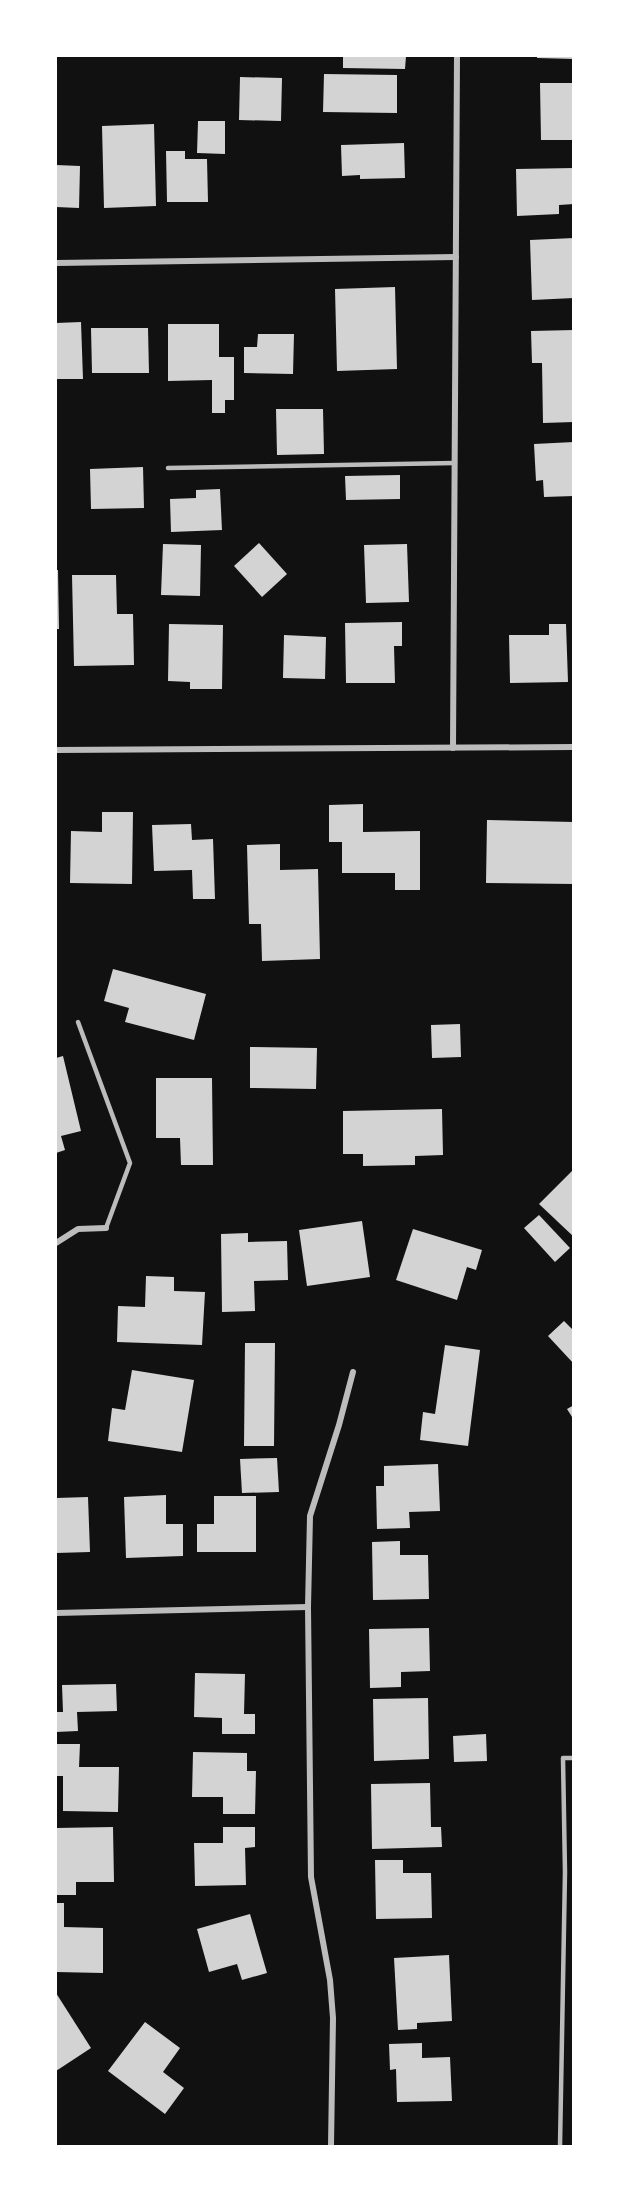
<svg xmlns="http://www.w3.org/2000/svg" width="629" height="2202" viewBox="0 0 629 2202" font-family="Overpass,sans-serif">
<style>
.building{fill:#d3d3d3}
.lines{fill:none;stroke-linecap:round;stroke-linejoin:round}
.service{stroke:#bcbcbc;stroke-width:4.5}
.minor{stroke:#bcbcbc;stroke-width:6}
</style>
<rect width="100%" height="100%" fill="#111"/>
<g class="building">
<path d="M 343,56 L 406,56 L 405,69 L 343,68 Z"/>
<path d="M 537,56 L 574,56 L 574,59 L 537,58 Z"/>
<path d="M 324,74 L 397,75 L 397,113 L 323,112 Z"/>
<path d="M 240,77 L 282,78 L 281,121 L 239,120 Z"/>
<path d="M 540,83 L 574,83 L 574,140 L 541,140 Z"/>
<path d="M 198,121 L 225,121 L 225,154 L 197,153 Z"/>
<path d="M 154,124 L 156,206 L 104,208 L 102,126 Z"/>
<path d="M 404,143 L 405,178 L 360,179 L 360,175 L 342,176 L 341,145 Z"/>
<path d="M 166,151 L 185,151 L 185,159 L 207,159 L 208,202 L 167,202 Z"/>
<path d="M 56,165 L 80,166 L 79,208 L 56,207 Z"/>
<path d="M 574,168 L 574,204 L 559,205 L 559,214 L 517,216 L 516,169 Z"/>
<path d="M 574,238 L 574,298 L 532,300 L 530,240 Z"/>
<path d="M 395,287 L 397,369 L 337,371 L 335,289 Z"/>
<path d="M 81,322 L 83,379 L 56,379 L 56,323 Z"/>
<path d="M 168,324 L 219,324 L 219,357 L 234,357 L 234,400 L 225,400 L 225,413 L 212,413 L 212,380 L 168,381 Z"/>
<path d="M 91,328 L 148,328 L 149,373 L 92,373 Z"/>
<path d="M 574,330 L 574,422 L 543,423 L 542,363 L 532,363 L 531,331 Z"/>
<path d="M 258,334 L 294,334 L 293,374 L 244,373 L 244,347 L 257,347 Z"/>
<path d="M 276,409 L 323,409 L 324,454 L 277,455 Z"/>
<path d="M 574,442 L 574,496 L 544,497 L 543,480 L 536,481 L 534,444 Z"/>
<path d="M 143,467 L 144,508 L 91,509 L 90,469 Z"/>
<path d="M 400,475 L 400,499 L 346,500 L 345,476 Z"/>
<path d="M 220,489 L 222,530 L 171,532 L 170,499 L 196,498 L 196,490 Z"/>
<path d="M 259,543 L 287,574 L 262,597 L 234,566 Z"/>
<path d="M 163,544 L 201,545 L 200,596 L 161,595 Z"/>
<path d="M 407,544 L 409,602 L 366,603 L 364,545 Z"/>
<path d="M 56,570 L 58,570 L 59,629 L 56,629 Z"/>
<path d="M 72,575 L 116,575 L 117,614 L 133,614 L 134,665 L 74,666 Z"/>
<path d="M 402,622 L 402,646 L 394,646 L 395,683 L 346,683 L 345,623 Z"/>
<path d="M 169,624 L 223,625 L 222,689 L 190,689 L 190,682 L 168,681 Z"/>
<path d="M 549,624 L 566,624 L 568,682 L 510,683 L 509,635 L 549,635 Z"/>
<path d="M 284,635 L 326,637 L 325,679 L 283,678 Z"/>
<path d="M 363,804 L 363,832 L 420,831 L 420,890 L 395,890 L 395,873 L 342,873 L 342,842 L 329,842 L 329,805 Z"/>
<path d="M 102,812 L 133,812 L 132,884 L 70,883 L 71,831 L 102,832 Z"/>
<path d="M 487,820 L 574,822 L 574,884 L 486,883 Z"/>
<path d="M 191,824 L 192,840 L 213,839 L 215,899 L 193,899 L 192,870 L 154,871 L 152,825 Z"/>
<path d="M 280,844 L 280,870 L 318,869 L 320,959 L 262,961 L 261,924 L 249,924 L 247,845 Z"/>
<path d="M 113,969 L 206,994 L 194,1040 L 125,1022 L 129,1008 L 104,1001 Z"/>
<path d="M 460,1024 L 461,1057 L 432,1058 L 431,1025 Z"/>
<path d="M 250,1047 L 317,1048 L 316,1089 L 250,1088 Z"/>
<path d="M 63,1056 L 81,1131 L 61,1136 L 65,1150 L 56,1153 L 56,1058 Z"/>
<path d="M 156,1078 L 212,1078 L 213,1165 L 181,1165 L 180,1138 L 156,1138 Z"/>
<path d="M 442,1109 L 443,1155 L 415,1156 L 415,1165 L 363,1166 L 363,1154 L 343,1154 L 343,1111 Z"/>
<path d="M 574,1169 L 574,1237 L 539,1204 Z"/>
<path d="M 539,1215 L 570,1248 L 555,1262 L 524,1228 Z"/>
<path d="M 362,1221 L 370,1277 L 307,1286 L 299,1230 Z"/>
<path d="M 413,1229 L 482,1250 L 476,1270 L 467,1267 L 457,1300 L 396,1280 Z"/>
<path d="M 248,1233 L 248,1242 L 287,1241 L 288,1280 L 254,1281 L 255,1311 L 222,1312 L 221,1234 Z"/>
<path d="M 146,1276 L 174,1277 L 174,1291 L 205,1292 L 202,1345 L 117,1342 L 118,1306 L 145,1307 Z"/>
<path d="M 564,1321 L 574,1331 L 574,1364 L 548,1336 Z"/>
<path d="M 245,1343 L 275,1343 L 274,1446 L 244,1446 Z"/>
<path d="M 445,1345 L 480,1350 L 468,1446 L 420,1440 L 423,1412 L 435,1414 Z"/>
<path d="M 132,1370 L 194,1380 L 182,1452 L 108,1441 L 112,1408 L 125,1410 Z"/>
<path d="M 574,1405 L 574,1420 L 567,1409 Z"/>
<path d="M 277,1458 L 279,1492 L 242,1493 L 240,1459 Z"/>
<path d="M 438,1464 L 440,1511 L 409,1512 L 410,1528 L 377,1529 L 376,1486 L 384,1486 L 384,1466 Z"/>
<path d="M 166,1495 L 166,1524 L 183,1524 L 183,1556 L 126,1558 L 124,1497 Z"/>
<path d="M 214,1496 L 256,1496 L 256,1552 L 197,1552 L 197,1524 L 214,1524 Z"/>
<path d="M 88,1497 L 90,1552 L 56,1553 L 56,1498 Z"/>
<path d="M 400,1541 L 400,1555 L 428,1555 L 429,1599 L 373,1600 L 372,1542 Z"/>
<path d="M 429,1628 L 430,1671 L 401,1672 L 401,1687 L 370,1688 L 369,1629 Z"/>
<path d="M 195,1673 L 245,1674 L 244,1714 L 255,1714 L 255,1734 L 222,1734 L 222,1718 L 194,1717 Z"/>
<path d="M 116,1684 L 117,1711 L 77,1712 L 78,1731 L 56,1732 L 56,1712 L 63,1712 L 62,1685 Z"/>
<path d="M 428,1698 L 429,1759 L 374,1761 L 373,1699 Z"/>
<path d="M 486,1734 L 487,1761 L 454,1762 L 453,1736 Z"/>
<path d="M 56,1744 L 80,1744 L 79,1767 L 119,1767 L 118,1812 L 63,1811 L 63,1776 L 56,1776 Z"/>
<path d="M 193,1752 L 247,1753 L 247,1771 L 256,1771 L 255,1814 L 223,1814 L 223,1797 L 192,1797 Z"/>
<path d="M 430,1783 L 431,1827 L 441,1827 L 442,1847 L 372,1849 L 371,1784 Z"/>
<path d="M 113,1827 L 114,1882 L 76,1882 L 76,1895 L 56,1895 L 56,1828 Z"/>
<path d="M 223,1827 L 255,1827 L 255,1847 L 245,1848 L 246,1885 L 195,1886 L 194,1843 L 223,1843 Z"/>
<path d="M 375,1860 L 403,1860 L 403,1873 L 431,1873 L 432,1918 L 376,1919 Z"/>
<path d="M 56,1903 L 64,1903 L 64,1927 L 103,1928 L 103,1973 L 56,1972 Z"/>
<path d="M 250,1914 L 267,1973 L 242,1980 L 237,1964 L 209,1972 L 197,1929 Z"/>
<path d="M 449,1955 L 452,2021 L 417,2023 L 417,2029 L 398,2030 L 394,1958 Z"/>
<path d="M 56,1993 L 91,2048 L 56,2071 Z"/>
<path d="M 145,2022 L 180,2048 L 163,2072 L 184,2088 L 165,2114 L 108,2071 Z"/>
<path d="M 422,2043 L 422,2058 L 450,2057 L 452,2101 L 397,2102 L 396,2069 L 390,2070 L 389,2044 Z"/>
</g>
<g class="lines">
<g class="service">
<path d="M 168,468 L 455,463"/>
<path d="M 78,1022 L 130,1163 L 106,1228"/>
<path d="M 560,2146 L 565,1872 L 563,1758 L 574,1758"/>
</g>
<g class="minor">
<path d="M 56,263 L 456,257"/>
<path d="M 453,748 L 457,56"/>
<path d="M 56,750 L 574,747"/>
<path d="M 56,1243 L 78,1229 L 106,1228"/>
<path d="M 56,1613 L 308,1607"/>
<path d="M 331,2146 L 333,2018 L 330,1980 L 311,1877 L 308,1607 L 310,1516 L 339,1425 L 353,1372"/>
</g>
</g>
<rect width="629" height="2202" fill="none" stroke="#ffffff" stroke-width="114"/>
</svg>
